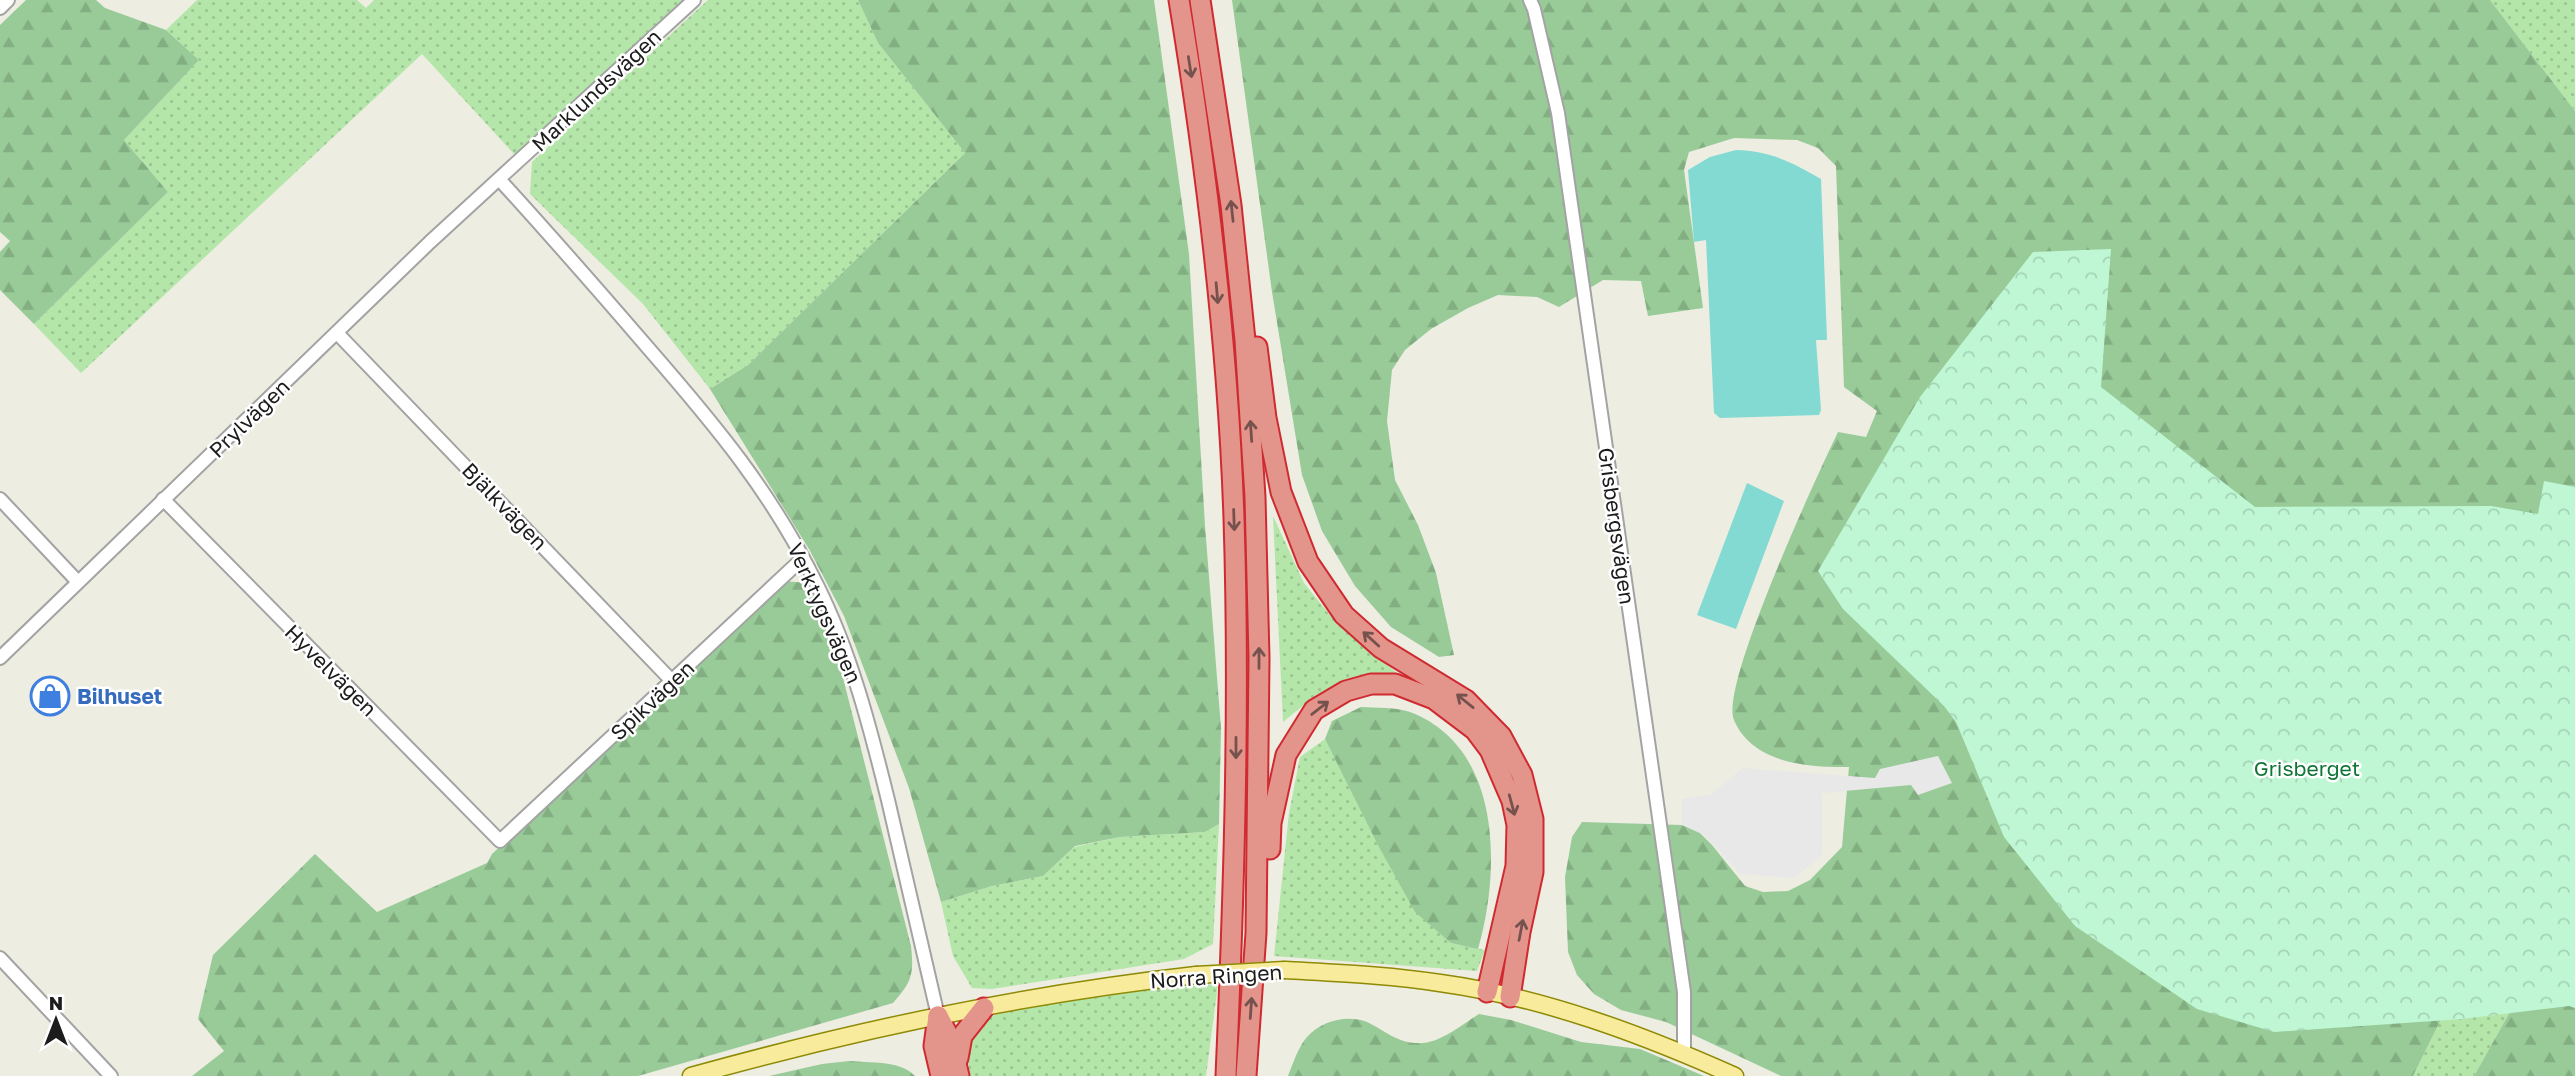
<svg xmlns="http://www.w3.org/2000/svg" width="2575" height="1076" viewBox="0 0 2575 1076" font-family="'Golos Text',sans-serif">
<style>
.grass{fill:url(#grass-dots)}
.forest{fill:url(#forest-firs)}
.park{fill:url(#park-crowns)}
.pitch{fill:#82dad2}
.parking{fill:#e8e8e8}
.lines{fill:none;stroke-linecap:round;stroke-linejoin:round}
.minor-casing{stroke:#a3a3a3;stroke-width:16}
.major-casing{stroke:#8e8a05;stroke-width:19}
.highway-casing{stroke:#d02a31;stroke-width:23}
.minor{stroke:#fff;stroke-width:12}
.major{stroke:#f8ec9c;stroke-width:16}
.highway{stroke:#e3958b;stroke-width:19}
.major-bridge-casing{stroke:#8e8a05;stroke-width:19;stroke-linecap:butt}
.major-bridge{stroke:#f8ec9c;stroke-width:16}
.oneway{stroke:#76524e}
.labels{text-anchor:middle;dominant-baseline:central;stroke-width:5;stroke-linejoin:round;paint-order:stroke}
.street-label{font-size:21px;fill:#1c1c1c;stroke:#fff}
.shop-label{font-size:21px;font-weight:bold;fill:#366cbe;stroke:#fff;text-anchor:start}
.park-label{font-size:21px;fill:#0f7536;stroke:#fff}
</style>
<defs>
<pattern id="grass-dots" width="8" height="8" patternUnits="userSpaceOnUse" patternTransform="scale(1.75)"><rect width="8" height="8" fill="#b4e6a9"/><path d="M2 2h.1M6 6h.1" fill="none" stroke="#9ac591" stroke-width="1.8" stroke-linecap="round"/></pattern>
<pattern id="forest-firs" width="22" height="20" patternUnits="userSpaceOnUse" patternTransform="scale(1.75)"><rect width="22" height="20" fill="#98cb98"/><path d="M5 1l3.5 6h-7zM16 11l3.5 6h-7z" fill="#82ae82"/></pattern>
<pattern id="park-crowns" width="20" height="18" patternUnits="userSpaceOnUse" patternTransform="scale(1.75)"><rect width="20" height="18" fill="#bff7d4"/><path d="M2 6a3 3 0 1 1 6 0M12 15a3 3 0 1 1 6 0" fill="none" stroke="#a4d3b5"/></pattern>
</defs>
<rect width="100%" height="100%" fill="#edede2"/>
<g class="grass">
<path d="M 197,0 L 357,0 L 366,8 L 374,0 L 683,0 L 515,155 L 422,54 L 81,373 L 34,324 L 168,192 L 124,140 L 199,60 L 166,30 Z"/>
<path d="M 708,0 L 858,0 L 878,43 L 965,153 L 748,365 L 710,389 L 643,304 L 530,194 L 532,162 Z"/>
<path d="M 2490,0 L 2575,0 L 2575,111 Z"/>
<path d="M 1273,516 L 1304,583 L 1338,625 L 1397,673 L 1368,674 L 1316,695 L 1283,722 Z"/>
<path d="M 1325,739 L 1344,776 L 1451,943 L 1485,950 L 1477,971 L 1274,956 L 1289,813 L 1300,757 Z"/>
<path d="M 2575,750 L 2575,896 L 2474,1076 L 2413,1076 Z"/>
<path d="M 1219,824 L 1213,944 L 1184,959 L 992,989 L 972,988 L 953,956 L 941,902 L 992,886 L 1043,876 L 1074,847 L 1120,837 L 1205,832 Z"/>
<path d="M 1218,984 L 1206,1076 L 970,1076 C 964,1038 966,1029 1000,1012 L 1150,989 Z"/>
</g>
<g class="forest">
<path d="M 26,0 L 96,0 L 105,8 L 166,30 L 199,60 L 124,140 L 168,192 L 34,324 L 0,290 L 0,252 L 10,241 L 0,232 L 0,25 Z"/>
<path d="M 858,0 L 1154,0 L 1189,254 L 1205,526 L 1221,728 L 1219,824 L 1205,832 L 1120,837 L 1075,846 L 1043,876 L 992,886 L 941,902 L 909,788 L 844,616 L 809,549 L 710,389 L 748,365 L 965,153 L 878,43 Z"/>
<path d="M 1232,0 L 2490,0 L 2575,111 L 2575,667 L 2544,812 L 2413,1076 L 1781,1076 L 1666,1022 L 1621,1010 L 1594,994 L 1577,975 L 1568,952 L 1565,877 L 1572,837 L 1582,822 L 1682,825 L 1698,831 L 1712,845 L 1745,886 L 1763,892 L 1788,891 L 1810,880 L 1842,847 L 1849,767 C 1808,768 1752,763 1734,720 C 1719,686 1818,474 1838,432 L 1866,437 L 1877,411 L 1844,387 L 1836,166 L 1818,148 L 1797,140 L 1734,138 L 1689,152 L 1684,170 L 1703,308 L 1648,316 L 1641,281 L 1603,280 L 1559,307 L 1537,297 L 1498,295 L 1468,308 L 1431,329 L 1405,350 L 1392,370 L 1387,421 L 1395,480 L 1418,525 L 1436,573 L 1454,655 L 1439,657 L 1391,627 L 1355,586 L 1322,531 L 1302,475 L 1272,292 Z"/>
<path d="M 783,581 L 808,583 L 839,662 L 911,946 C 914,974 912,982 893,1003 L 638,1076 L 192,1076 L 224,1051 L 198,1019 L 213,955 L 315,854 L 377,912 L 487,863 L 492,854 Z"/>
<path d="M 1361,707 C 1376,708 1396,707 1410,712 C 1502,747 1501,869 1478,949 L 1451,943 L 1415,912 L 1379,847 L 1325,739 L 1332,721 Z"/>
<path d="M 2575,896 L 2575,1076 L 2474,1076 Z"/>
<path d="M 1479,1014 L 1511,1020 L 1581,1042 L 1640,1049 L 1704,1076 L 1288,1076 C 1293,1064 1298,1047 1307,1037 C 1321,1021 1347,1014 1367,1022 C 1384,1030 1396,1042 1416,1043 C 1439,1045 1461,1025 1479,1014 Z"/>
<path d="M 849,1061 C 870,1063 900,1060 915,1076 L 769,1076 L 822,1064 Z"/>
</g>
<path class="park" d="M 2111,249 L 2101,387 L 2255,507 L 2491,506 L 2538,514 L 2544,481 L 2575,487 L 2575,1008 L 2569,1006 L 2462,1019 L 2274,1032 L 2197,1009 L 2075,926 L 2004,837 L 1956,722 L 1944,706 L 1843,609 L 1818,571 L 1920,397 L 2033,252 Z"/>
<g class="pitch">
<path d="M 1736,150 C 1770,151 1792,162 1821,179 L 1827,340 L 1816,340 L 1821,410 L 1819,415 L 1720,418 L 1714,413 L 1706,240 L 1694,242 L 1688,170 L 1710,157 Z"/>
<path d="M 1747,483 L 1784,501 L 1736,629 L 1697,615 Z"/>
</g>
<path class="parking" d="M 1938,756 L 1952,783 L 1918,795 L 1911,785 L 1822,793 L 1822,855 L 1794,878 L 1740,874 L 1704,835 L 1682,825 L 1682,799 L 1710,795 L 1743,768 L 1875,778 L 1880,769 Z"/>
<g class="lines">
<defs>
<g id="minor">
<path d="M 1530,0 L 1534,9 L 1558,113 L 1684,992 L 1684,1054"/>
<path d="M 0,8 L 8,0"/>
<path d="M 499,179 C 550,235 600,292 649,349 C 716,426 772,493 817,585 C 851,653 870,727 888,800 C 905,872 922,944 938,1016"/>
<path d="M 337,333 L 672,681"/>
<path d="M 0,499 L 78,582"/>
<path d="M 163,499 L 500,841 L 803,558"/>
<path d="M 0,658 L 430,242 L 694,0"/>
<path d="M 0,958 L 111,1076"/>
</g>
<g id="major">
<path d="M 1285,970 C 1337,973 1389,975 1440,983 C 1542,997 1641,1034 1735,1076"/>
<path d="M 691,1076 C 856,1030 1025,994 1196,975"/>
</g>
<g id="highway">
<path d="M 1179,0 C 1207,171 1228,344 1234,518 C 1240,704 1234,890 1226,1076"/>
<path d="M 1200,0 L 1231,205 L 1245,340 L 1255,497 L 1259,658 L 1256,933 L 1246,1076"/>
<path d="M 1257,347 L 1266,418 L 1281,492 L 1308,562 L 1344,615 L 1381,648 L 1466,700 L 1501,736 L 1522,775 L 1533,819 L 1533,872 L 1520,932 L 1510,997"/>
<path d="M 1270,849 L 1271,823 L 1286,755 L 1314,710 L 1346,691 L 1371,684 L 1395,684 L 1434,699 L 1475,730 L 1490,750 L 1512,801 L 1517,825 L 1516,866 L 1487,992"/>
<path d="M 938,1016 L 950,1039 L 959,1076"/>
<path d="M 938,1016 L 934,1046 L 941,1076"/>
<path d="M 958,1058 L 962,1036 L 984,1008"/>
</g>
</defs>
<use href="#minor" class="minor-casing"/>
<use href="#major" class="major-casing"/>
<use href="#highway" class="highway-casing"/>
<use href="#minor" class="minor"/>
<use href="#major" class="major"/>
<use href="#highway" class="highway"/>
<defs>
<path id="major-bridge" d="M 1196,975 L 1285,970"/>
</defs>
<use href="#major-bridge" class="major-bridge-casing"/>
<use href="#major-bridge" class="major-bridge"/>
</g>
<defs><path id="oneway-shaft" d="M-6 0H5M1.5-3L5.5 0L1.5 3" fill="none" stroke-width="1.6" stroke-linecap="round" stroke-linejoin="round" transform="scale(1.75)"/></defs>
<g class="oneway">
<use href="#oneway-shaft" transform="translate(1190 67) rotate(81)"/>
<use href="#oneway-shaft" transform="translate(1232 211) rotate(-96)"/>
<use href="#oneway-shaft" transform="translate(1217 293) rotate(85)"/>
<use href="#oneway-shaft" transform="translate(1251 431) rotate(-94)"/>
<use href="#oneway-shaft" transform="translate(1234 520) rotate(88)"/>
<use href="#oneway-shaft" transform="translate(1371 639) rotate(-138)"/>
<use href="#oneway-shaft" transform="translate(1259 658) rotate(-90)"/>
<use href="#oneway-shaft" transform="translate(1465 701) rotate(-141)"/>
<use href="#oneway-shaft" transform="translate(1320 708) rotate(-38)"/>
<use href="#oneway-shaft" transform="translate(1236 748) rotate(90)"/>
<use href="#oneway-shaft" transform="translate(1512 805) rotate(75)"/>
<use href="#oneway-shaft" transform="translate(1521 930) rotate(-79)"/>
<use href="#oneway-shaft" transform="translate(1251 1008) rotate(-86)"/>
</g>
<defs>
<symbol id="shop-ring" viewBox="-11 -11 22 22"><circle r="9.5" fill="#fff" stroke="#3f7fe0" stroke-width="1.5"/><path d="M-5-2.5h2.3a2.7 3.5 0 0 1 5.4 0H5L5.5 6h-11ZM-1.5-2.5h3a1.5 2.3 0 0 0-3 0Z" fill="#3f7fe0"/></symbol>
</defs>
<g fill-rule="evenodd">
<use href="#shop-ring" x="28" y="674" width="44" height="44"/>
</g>
<g class="labels">
<g class="street-label">
<text transform="translate(596 90) rotate(-43)">Marklundsvägen</text>
<text transform="translate(249 418) rotate(-44)">Prylvägen</text>
<text transform="translate(505 506) rotate(46)">Bjälkvägen</text>
<text transform="translate(1617 526) rotate(82)">Grisbergsvägen</text>
<text transform="translate(825 613) rotate(66)">Verktygsvägen</text>
<text transform="translate(331 670) rotate(45)">Hyvelvägen</text>
<text transform="translate(652 700) rotate(-43)">Spikvägen</text>
<text transform="translate(1216 976) rotate(-4)">Norra Ringen</text>
</g>
<g class="shop-label">
<text x="77" y="696">Bilhuset</text>
</g>
<g class="park-label">
<text x="2307" y="768">Grisberget</text>
</g>
</g>
<g transform="translate(56 1020)" stroke="#ffffff" stroke-width="5" paint-order="stroke">
<path d="M0-5L12 26L0 18L-12 26Z" fill="#1c1c1c"/>
<text y="-10" font-size="19" font-weight="bold" text-anchor="middle" fill="#1c1c1c">N</text>
</g>
</svg>
